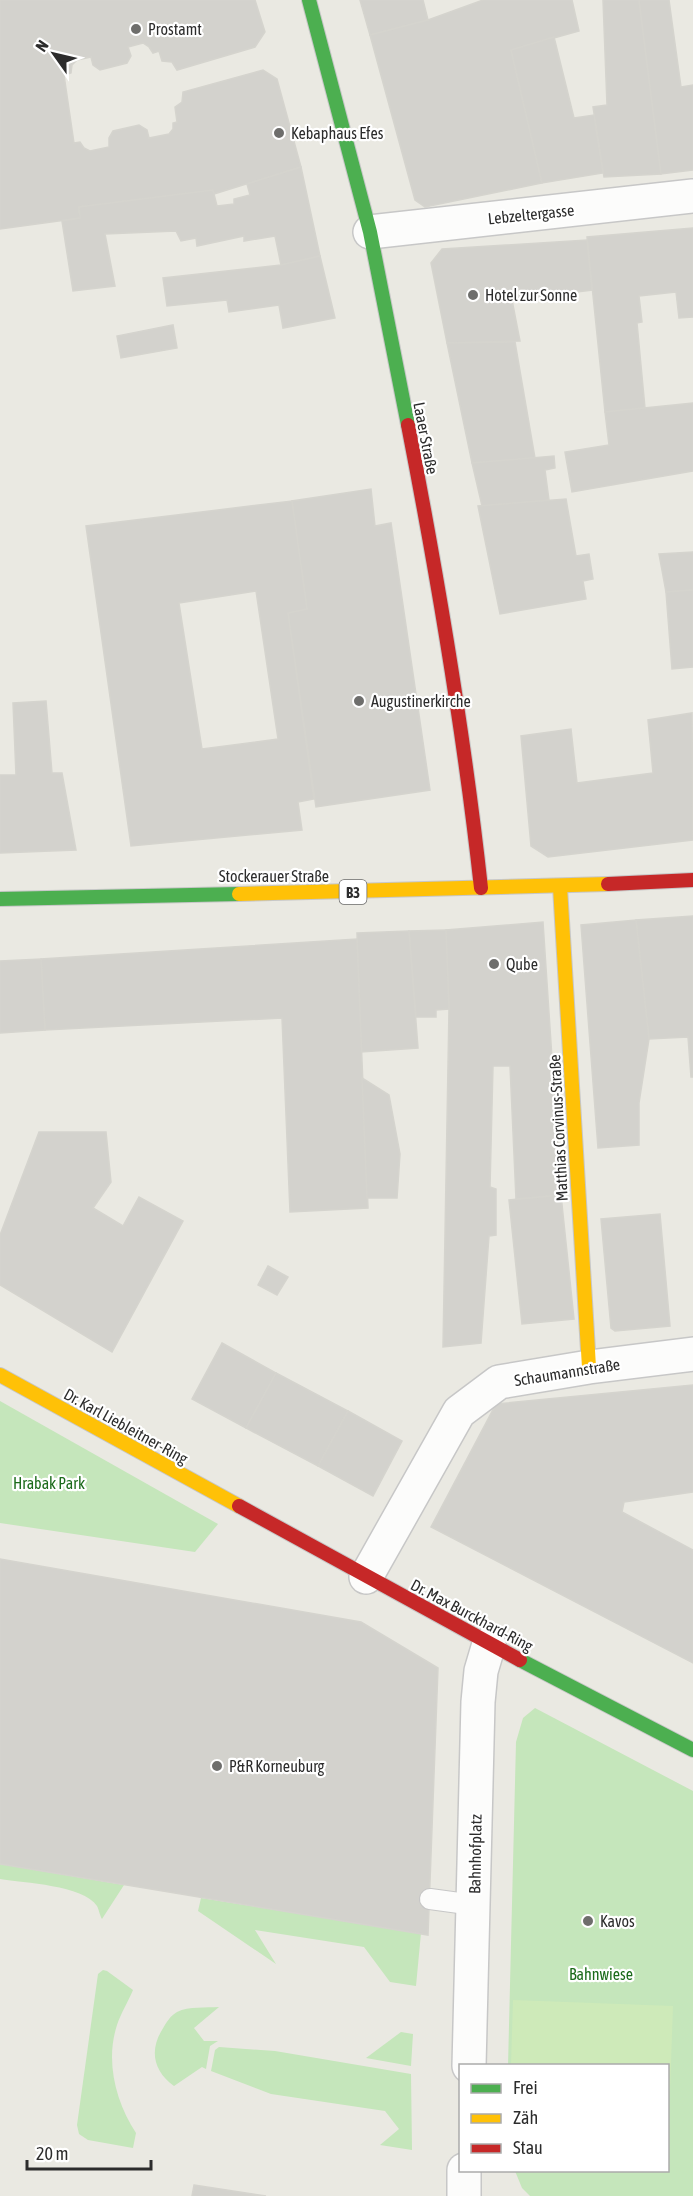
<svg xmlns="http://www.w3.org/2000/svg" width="693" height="2196" viewBox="0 0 693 2196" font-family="'Asap Condensed',sans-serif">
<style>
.green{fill:#c5e6bb}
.pitch{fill:#ceeab9}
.building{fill:#d3d2cd;stroke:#d5d4ce;stroke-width:1.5;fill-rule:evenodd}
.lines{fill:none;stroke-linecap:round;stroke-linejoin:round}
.lane-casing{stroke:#c7c7c7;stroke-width:22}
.street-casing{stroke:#c7c7c7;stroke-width:36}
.fast-casing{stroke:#c7c7c7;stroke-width:16}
.slow-casing{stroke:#c7c7c7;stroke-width:16}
.jam-casing{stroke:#c7c7c7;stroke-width:16}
.lane{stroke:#fcfcfb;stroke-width:20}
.street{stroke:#fcfcfb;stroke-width:33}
.fast{stroke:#4caf50;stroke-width:14}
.slow{stroke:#ffc107;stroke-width:14}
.jam{stroke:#c62828;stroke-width:14}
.poi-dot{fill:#6e6e6c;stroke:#fff;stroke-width:2}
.labels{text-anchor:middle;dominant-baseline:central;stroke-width:4.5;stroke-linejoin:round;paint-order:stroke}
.shield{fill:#fff;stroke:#6b6b6b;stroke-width:1.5}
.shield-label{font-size:15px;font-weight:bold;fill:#2c2c2c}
.poi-label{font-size:16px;fill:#2c2c2c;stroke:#fff;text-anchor:start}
.street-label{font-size:16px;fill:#2c2c2c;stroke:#fff}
.park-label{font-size:16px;fill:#1c6b1b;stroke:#fff}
</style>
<rect width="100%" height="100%" fill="#eae9e2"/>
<g class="green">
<path d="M 0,1401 L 218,1524 L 195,1552 L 0,1523 Z"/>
<path d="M 535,1708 L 693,1791 L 693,2196 L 530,2196 L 522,2188 L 515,2171 L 668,2170 L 668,2066 L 508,2066 L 516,1742 L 523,1718 Z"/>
<path d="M 0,1864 L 124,1885 L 102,1919 C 100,1916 99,1910 97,1906 C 83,1885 24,1883 0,1879 Z"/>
<path d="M 201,1898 L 421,1933 L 416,1986 L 390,1982 L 364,1947 L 255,1930 L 276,1964 L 198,1911 Z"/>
<path d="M 103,1970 L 107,1971 L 133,1990 C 128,2002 121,2013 117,2025 C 105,2062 116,2102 136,2133 L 133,2148 L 88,2140 L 79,2134 L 77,2125 L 98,1974 Z"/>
<path d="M 219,2007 L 194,2028 L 204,2041 L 218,2041 L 210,2046 L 206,2069 L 202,2067 L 174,2086 C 154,2072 149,2051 162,2030 C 166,2023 170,2016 177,2012 C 189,2006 206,2008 219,2007 Z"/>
<path d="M 401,2032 L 413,2034 L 411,2066 L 366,2058 Z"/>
<path d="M 219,2047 L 275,2051 L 411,2074 L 412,2150 L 380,2145 L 399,2129 L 385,2111 L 271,2094 L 211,2071 L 215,2050 Z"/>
</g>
<path class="pitch" d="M 513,2000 L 673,2006 L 670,2091 L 668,2091 L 668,2066 L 511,2065 Z"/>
<g class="building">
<path d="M 0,0 L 255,0 L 265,32 L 255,47 L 177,70 L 172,62 L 162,61 L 159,51 L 153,53 L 149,47 L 143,43 L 128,47 L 131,56 L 127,63 L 100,70 L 93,65 L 91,57 L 77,60 L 72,65 L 71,73 L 64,75 L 74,143 L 80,142 L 84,148 L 90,151 L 109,147 L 109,138 L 113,131 L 139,125 L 147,130 L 149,138 L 169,134 L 173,129 L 173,123 L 177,122 L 175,107 L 182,102 L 183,92 L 263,70 L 277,79 L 301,167 L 214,194 L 213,190 L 79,207 L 80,218 L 0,229 Z"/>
<path d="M 360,0 L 423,0 L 428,20 L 370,35 Z"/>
<path d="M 483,0 L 572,0 L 579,31 L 511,50 L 542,183 L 425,207 L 415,200 L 370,35 L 428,20 Z"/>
<path d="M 603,0 L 639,0 L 661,174 L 604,177 L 593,107 L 607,105 Z"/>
<path d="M 639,0 L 669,0 L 681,87 L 693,85 L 693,170 L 661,174 Z"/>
<path d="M 554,37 L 574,118 L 594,115 L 603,173 L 542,183 L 511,50 Z"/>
<path d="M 301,167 L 320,256 L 281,265 L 275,236 L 244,241 L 244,236 L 197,246 L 196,238 L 181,241 L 176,231 L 105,234 L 115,286 L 73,291 L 62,221 L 80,218 L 79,207 L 213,190 L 217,206 L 234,204 L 234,199 L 250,195 L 247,184 Z"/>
<path d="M 693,228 L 693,317 L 679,318 L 676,292 L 639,296 L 642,322 L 637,323 L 645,408 L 605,412 L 587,237 Z"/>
<path d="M 587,240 L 592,290 L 512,300 L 520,341 L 447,343 L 431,263 L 442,249 Z"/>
<path d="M 320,256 L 335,318 L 283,328 L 279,305 L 229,312 L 227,300 L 167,306 L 163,278 L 281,265 Z"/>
<path d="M 173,325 L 177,348 L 121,358 L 117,336 Z"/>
<path d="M 515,342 L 535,458 L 472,463 L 447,343 Z"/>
<path d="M 693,403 L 693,471 L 572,492 L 565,452 L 609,445 L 605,412 Z"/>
<path d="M 554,456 L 555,468 L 545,470 L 549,500 L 482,506 L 472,463 Z"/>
<path d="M 371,489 L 375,526 L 391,523 L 430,790 L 316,807 L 288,613 L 307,609 L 292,501 Z"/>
<path d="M 566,499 L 576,556 L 589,554 L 593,579 L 583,581 L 586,599 L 500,614 L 478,506 Z"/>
<path d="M 292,501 L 307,609 L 288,613 L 314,799 L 298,802 L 302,830 L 131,846 L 86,526 ZM 256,591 L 278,739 L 202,749 L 179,603 Z"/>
<path d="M 693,552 L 693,590 L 666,592 L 659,554 Z"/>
<path d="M 693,590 L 693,667 L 672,669 L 666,592 Z"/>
<path d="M 46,701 L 52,773 L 62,773 L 76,850 L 0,853 L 0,775 L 16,775 L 13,703 Z"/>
<path d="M 692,713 L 693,840 L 548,857 L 531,846 L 521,736 L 571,729 L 577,783 L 653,773 L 648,720 Z"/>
<path d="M 693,916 L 693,1077 L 691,1077 L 688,1037 L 649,1039 L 636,920 Z"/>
<path d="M 636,920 L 649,1039 L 639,1103 L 639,1145 L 598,1148 L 581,925 Z"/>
<path d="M 543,922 L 561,1195 L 516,1199 L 510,1066 L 493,1066 L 490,1187 L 496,1189 L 496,1235 L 489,1236 L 481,1343 L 443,1347 L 449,1009 L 446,930 Z"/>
<path d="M 446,930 L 449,1009 L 436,1010 L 436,1017 L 416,1017 L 409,931 Z"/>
<path d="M 409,931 L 418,1048 L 361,1052 L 357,933 Z"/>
<path d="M 357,939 L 368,1208 L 290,1212 L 282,1018 L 45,1030 L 41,959 Z"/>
<path d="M 41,959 L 45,1030 L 0,1033 L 0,961 Z"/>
<path d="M 362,1078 L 389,1095 L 400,1154 L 397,1198 L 367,1198 Z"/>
<path d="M 39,1132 L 106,1132 L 111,1182 L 93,1208 L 123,1226 L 139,1197 L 183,1221 L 112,1352 L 0,1285 L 0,1235 Z"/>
<path d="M 561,1195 L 574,1319 L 522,1324 L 509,1200 Z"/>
<path d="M 660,1214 L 670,1326 L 615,1331 L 611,1328 L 601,1219 Z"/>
<path d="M 268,1266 L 288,1277 L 277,1295 L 258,1285 Z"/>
<path d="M 222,1343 L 276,1373 L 246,1428 L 192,1399 Z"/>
<path d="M 276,1373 L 348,1411 L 318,1466 L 246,1428 Z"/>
<path d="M 693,1385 L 693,1492 L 624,1502 L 622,1512 L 693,1550 L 693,1663 L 431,1527 L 496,1404 Z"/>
<path d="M 348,1411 L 402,1441 L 373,1496 L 318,1466 Z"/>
<path d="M 0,1559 L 361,1622 L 438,1668 L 428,1935 L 0,1864 Z"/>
<path d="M 194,2185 L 266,2196 L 192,2196 Z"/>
</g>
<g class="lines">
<defs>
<path id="lane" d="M 430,1899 L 474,1905"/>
<g id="street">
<path d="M 370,232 L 693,196"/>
<path d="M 366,1577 L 459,1412 L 499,1382 L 589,1367 L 693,1354"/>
<path d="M 469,2066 L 478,1702 L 481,1671 L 489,1644"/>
<path d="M 464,2196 L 464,2170"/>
</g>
<g id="fast">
<path d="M 309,0 L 370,232 L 408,425"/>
<path d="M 0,899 L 239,894"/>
<path d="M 520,1660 L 693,1750"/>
</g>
<g id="slow">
<path d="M 560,887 L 589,1367"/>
<path d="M 239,894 L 608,884"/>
<path d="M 0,1375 L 239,1506"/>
</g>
<g id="jam">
<path d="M 408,425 C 438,579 464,732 481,888"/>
<path d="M 608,884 L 693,880"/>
<path d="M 239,1506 L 520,1660"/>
</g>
</defs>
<use href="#lane" class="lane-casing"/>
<use href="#street" class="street-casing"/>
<use href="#fast" class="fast-casing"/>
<use href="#slow" class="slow-casing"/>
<use href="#jam" class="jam-casing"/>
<use href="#lane" class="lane"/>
<use href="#street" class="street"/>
<use href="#fast" class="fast"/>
<use href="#slow" class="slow"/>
<use href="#jam" class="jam"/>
</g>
<g class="poi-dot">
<circle cx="136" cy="29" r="6"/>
<circle cx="279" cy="133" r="6"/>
<circle cx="473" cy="295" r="6"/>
<circle cx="359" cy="701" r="6"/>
<circle cx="494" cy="964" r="6"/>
<circle cx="217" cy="1766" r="6"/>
<circle cx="588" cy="1921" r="6"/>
</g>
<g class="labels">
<rect class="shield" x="339.5" y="880" width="27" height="24" rx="4.5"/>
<g class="shield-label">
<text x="353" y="892">B3</text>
</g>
<g class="poi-label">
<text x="148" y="29">Prostamt</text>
<text x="291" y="133">Kebaphaus Efes</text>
<text x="485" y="295">Hotel zur Sonne</text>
<text x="371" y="701">Augustinerkirche</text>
<text x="506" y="964">Qube</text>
<text x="229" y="1766">P&amp;R Korneuburg</text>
<text x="600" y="1921">Kavos</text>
</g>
<g class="street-label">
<text transform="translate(531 214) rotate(-6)">Lebzeltergasse</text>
<text transform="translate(426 438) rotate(79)">Laaer Straße</text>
<text x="274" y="876">Stockerauer Straße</text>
<text transform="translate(558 1128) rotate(-93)">Matthias Corvinus-Straße</text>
<text transform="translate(567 1372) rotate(-9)">Schaumannstraße</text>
<text transform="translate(126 1426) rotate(29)">Dr. Karl Liebleitner-Ring</text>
<text transform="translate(472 1615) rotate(28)">Dr. Max Burckhard-Ring</text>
<text transform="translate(475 1854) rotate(-89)">Bahnhofplatz</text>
</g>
<g class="park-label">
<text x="49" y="1483">Hrabak Park</text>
<text x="601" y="1974">Bahnwiese</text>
</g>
</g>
<rect x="459" y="2064" width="210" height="108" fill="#ffffff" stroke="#ababab" stroke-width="1.5"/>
<rect x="471" y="2084" width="30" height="9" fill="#4caf50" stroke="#ababab" stroke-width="1.5"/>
<text x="513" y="2094" font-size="18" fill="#2c2c2c">Frei</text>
<rect x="471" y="2114" width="30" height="9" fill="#ffc107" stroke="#ababab" stroke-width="1.5"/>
<text x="513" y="2124" font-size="18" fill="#2c2c2c">Zäh</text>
<rect x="471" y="2144" width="30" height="9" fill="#c62828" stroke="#ababab" stroke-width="1.5"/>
<text x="513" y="2154" font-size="18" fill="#2c2c2c">Stau</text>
<g transform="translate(54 54) rotate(304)" stroke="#ffffff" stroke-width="4.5" paint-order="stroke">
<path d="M0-4.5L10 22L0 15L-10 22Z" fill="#2c2c2c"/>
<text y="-9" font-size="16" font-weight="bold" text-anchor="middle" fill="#2c2c2c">N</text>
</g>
<path d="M27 2160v9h124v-9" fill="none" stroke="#2c2c2c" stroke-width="3"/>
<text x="36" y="2160" font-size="18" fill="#2c2c2c" stroke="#ffffff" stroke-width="4.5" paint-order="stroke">20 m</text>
</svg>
